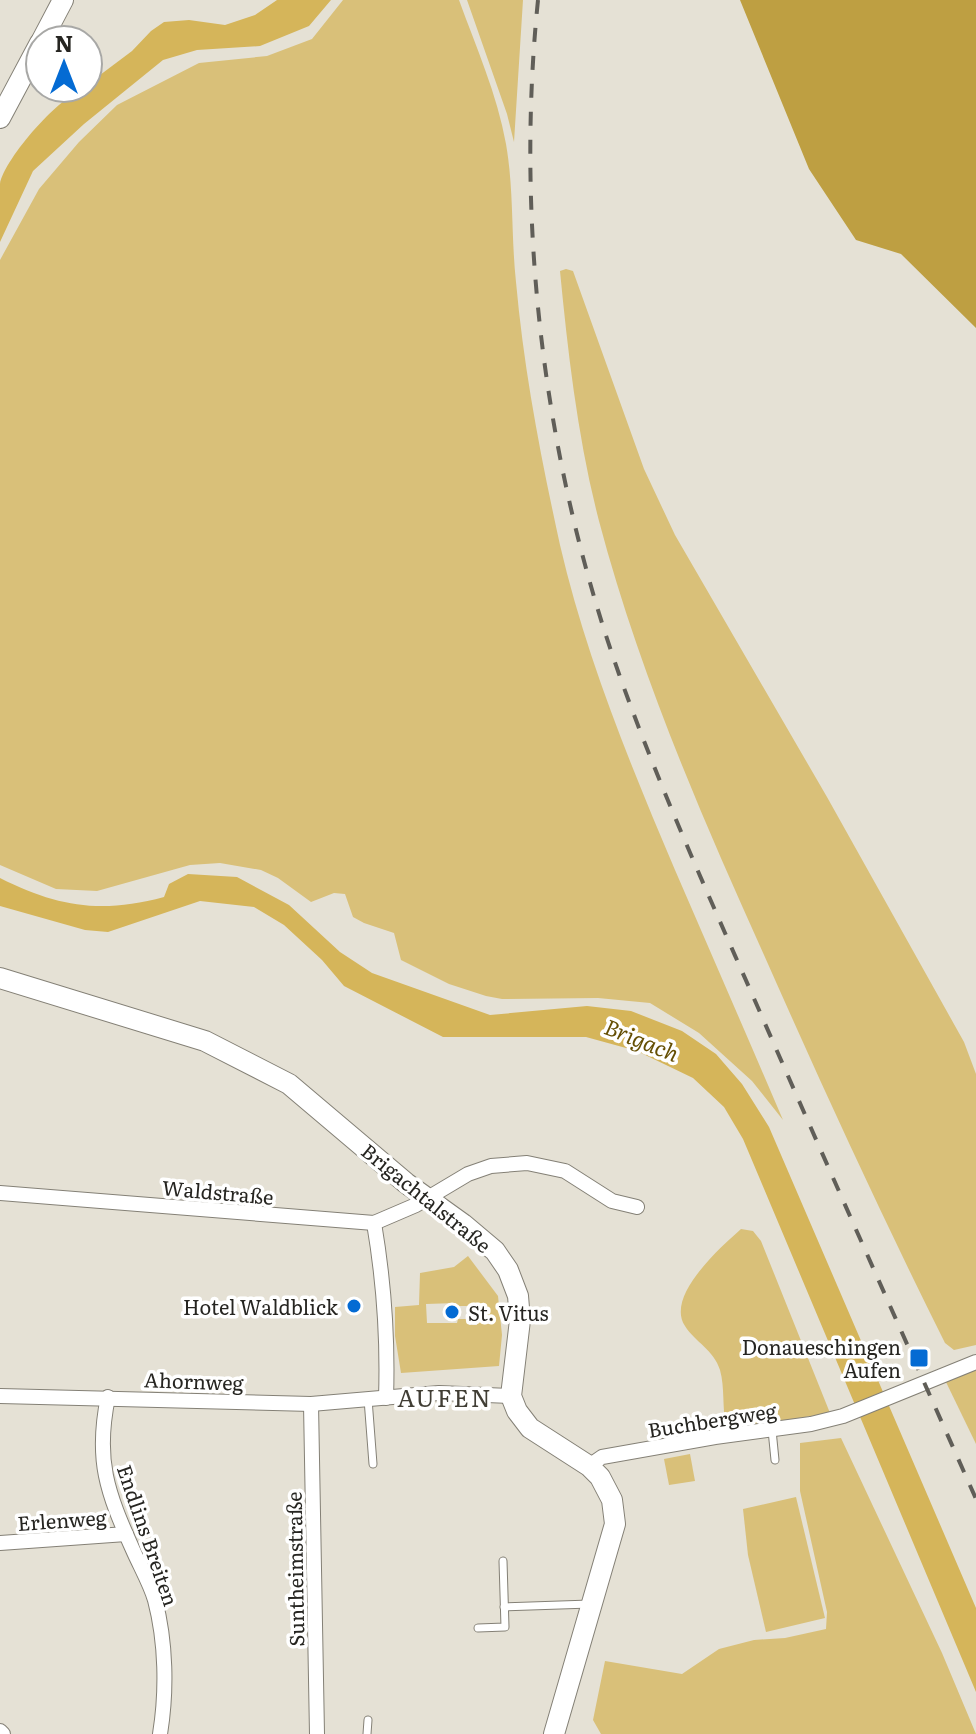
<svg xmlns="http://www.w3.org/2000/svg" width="976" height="1734" viewBox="0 0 976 1734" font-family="Literata,serif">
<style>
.green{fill:#d9c079;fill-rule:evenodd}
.forest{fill:#be9f42}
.water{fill:#d5b55a}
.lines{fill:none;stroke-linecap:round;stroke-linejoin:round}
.lane-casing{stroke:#848076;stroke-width:9}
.street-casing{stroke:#848076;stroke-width:16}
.secondary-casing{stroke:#848076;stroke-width:22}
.lane{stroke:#fff;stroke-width:7}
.street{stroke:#fff;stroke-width:14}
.secondary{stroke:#fff;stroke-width:20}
.rail{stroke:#605e58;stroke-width:4;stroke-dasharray:14 14;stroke-linecap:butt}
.poi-dot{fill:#046bd3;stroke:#fff;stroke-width:3}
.labels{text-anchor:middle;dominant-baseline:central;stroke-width:7;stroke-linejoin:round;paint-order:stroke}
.street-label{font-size:20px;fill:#262521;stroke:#fff}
.poi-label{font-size:20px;fill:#262521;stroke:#fff;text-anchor:end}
.water-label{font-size:22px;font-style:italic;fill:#654f04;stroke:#fff}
.quarter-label{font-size:24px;letter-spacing:2px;fill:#413e35;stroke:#fff}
</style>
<rect width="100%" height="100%" fill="#e5e1d5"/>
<g class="green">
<path d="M 343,0 L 459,0 C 476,47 497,94 506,144 C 514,190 511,236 516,282 C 524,371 541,458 560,545 C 586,657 630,764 675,870 C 711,953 747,1036 783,1120 L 752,1081 L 699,1033 L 650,1003 L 598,998 L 502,999 L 486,996 L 449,984 L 401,960 L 394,933 L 364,923 L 353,917 L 345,894 L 334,893 L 311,902 L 278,878 L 261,870 L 220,863 L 190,865 L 97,891 L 56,889 L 0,865 L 0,260 L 39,189 L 79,142 L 117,105 L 199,63 L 267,56 L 312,39 Z"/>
<path d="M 467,0 L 523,0 L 514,142 L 507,114 Z"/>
<path d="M 566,269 L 573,271 L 644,469 L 675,535 L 827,797 L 964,1042 L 976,1074 L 976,1345 L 954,1350 L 945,1343 C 881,1215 822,1086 764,955 C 700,813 639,672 599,521 C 578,440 568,354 560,271 Z"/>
<path d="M 741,1229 L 753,1231 L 761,1241 L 830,1413 L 732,1429 L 726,1426 C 722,1408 725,1388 720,1370 C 714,1350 695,1342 685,1326 C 665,1296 721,1247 741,1229 Z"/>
<path d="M 468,1256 L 498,1296 L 502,1335 L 499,1366 L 401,1373 L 395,1336 L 395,1307 L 419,1305 L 420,1273 L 454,1267 ZM 456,1303 L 457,1306 L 479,1306 L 477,1325 L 469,1325 L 468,1319 L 458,1319 L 457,1323 L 427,1323 L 426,1304 Z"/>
<path d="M 976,1370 L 976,1444 L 945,1380 Z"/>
<path d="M 841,1438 L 942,1653 L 976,1734 L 601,1734 L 593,1720 L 605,1661 L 682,1674 L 719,1649 L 754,1640 L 785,1638 L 826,1629 L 827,1612 L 800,1491 L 800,1443 Z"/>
<path d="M 690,1454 L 695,1481 L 669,1485 L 664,1459 Z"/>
<path d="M 796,1497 L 825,1618 L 766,1632 L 748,1555 L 743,1509 Z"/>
</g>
<path class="forest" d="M 740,0 L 976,0 L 976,328 L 901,254 L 856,240 L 809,169 Z"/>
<g class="water">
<path d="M 277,0 L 331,0 L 309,26 L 260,46 L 197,50 L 163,60 L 84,124 L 33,171 L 0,242 C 0,224 0,202 0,184 C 4,159 63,91 88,88 L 88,84 L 132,51 L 151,31 L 164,22 L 189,20 L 225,25 L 255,15 Z"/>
<path d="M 188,874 L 237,877 L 289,905 L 340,952 L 372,973 L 490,1015 L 587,1006 L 631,1011 L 682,1031 L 716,1054 L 742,1084 L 769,1127 L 976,1608 L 976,1692 L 743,1139 L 724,1107 L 693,1078 L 637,1051 L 586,1037 L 443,1037 L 344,986 L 322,960 L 284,925 L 254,907 L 200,901 L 108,932 L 85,930 L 0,906 L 0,878 C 58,907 101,914 164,897 L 169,884 Z"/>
</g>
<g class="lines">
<defs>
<g id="lane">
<path d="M 368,1399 L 373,1464"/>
<path d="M 772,1430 L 775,1460"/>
<path d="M 504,1607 L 590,1604"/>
<path d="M 478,1628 L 505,1627 L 503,1561"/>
<path d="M 367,1734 L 368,1720"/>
</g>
<g id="street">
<path d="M 0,1193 L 374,1223 L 416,1205 L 468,1174 L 491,1166 L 527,1163 L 565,1171 L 612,1201 L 637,1207"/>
<path d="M 374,1223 C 384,1282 388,1339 386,1398"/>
<path d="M 0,1396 L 311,1404 L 439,1393 L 511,1396"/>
<path d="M 108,1397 C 95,1460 107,1492 133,1550 C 140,1566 150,1583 155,1600 C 166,1642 167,1691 160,1734"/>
<path d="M 311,1404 L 317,1734"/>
<path d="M 589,1466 L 602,1457 L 715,1437 L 811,1424 L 843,1416 L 976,1362"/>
<path d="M 0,1543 L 126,1534"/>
<path d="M 0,1731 L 3,1734"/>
</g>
<g id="secondary">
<path d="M 42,40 L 63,0"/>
<path d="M 0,118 L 40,43"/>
<path d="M 0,978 L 205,1041 L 289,1084 L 406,1183 L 463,1224 L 495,1251 L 508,1270 L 518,1296 L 520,1320 L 511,1396 L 517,1411 L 530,1428 L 589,1466 L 600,1477 L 612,1500 L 615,1524 L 554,1734"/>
</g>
</defs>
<use href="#lane" class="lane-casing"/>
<use href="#street" class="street-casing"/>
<use href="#secondary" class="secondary-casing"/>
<use href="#lane" class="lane"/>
<use href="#street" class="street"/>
<use href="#secondary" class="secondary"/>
<path class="rail" d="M 538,0 C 515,224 544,462 619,674 C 661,792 713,905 763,1019 C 833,1179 905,1339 976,1499"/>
</g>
<g class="poi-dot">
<circle cx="354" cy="1306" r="8"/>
<circle cx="452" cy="1312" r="8"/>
<rect x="909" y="1348" width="20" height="20" rx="4"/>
</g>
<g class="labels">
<g class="street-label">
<text transform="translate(218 1191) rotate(5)">Waldstraße</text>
<text transform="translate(427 1197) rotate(39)">Brigachtalstraße</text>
<text transform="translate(194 1380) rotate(2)">Ahornweg</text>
<text transform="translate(712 1419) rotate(-9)">Buchbergweg</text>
<text transform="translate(62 1519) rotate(-4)">Erlenweg</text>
<text transform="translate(149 1535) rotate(71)">Endlins Breiten</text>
<text transform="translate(294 1569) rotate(-91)">Suntheimstraße</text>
</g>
<g class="poi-label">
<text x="338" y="1306">Hotel Waldblick</text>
<text x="468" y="1312" text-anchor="start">St. Vitus</text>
<text x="901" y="1346">Donaueschingen<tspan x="901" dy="23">Aufen</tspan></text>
</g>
<g class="water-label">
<text transform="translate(642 1039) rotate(22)">Brigach</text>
</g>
<g class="quarter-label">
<text x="445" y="1396">AUFEN</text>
</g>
</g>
<g transform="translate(64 64)"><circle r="38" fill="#ffffff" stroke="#a8a8a6" stroke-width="2"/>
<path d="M0-6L14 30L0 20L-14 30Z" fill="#046bd3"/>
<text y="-12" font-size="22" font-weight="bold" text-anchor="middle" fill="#262521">N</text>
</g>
</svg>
